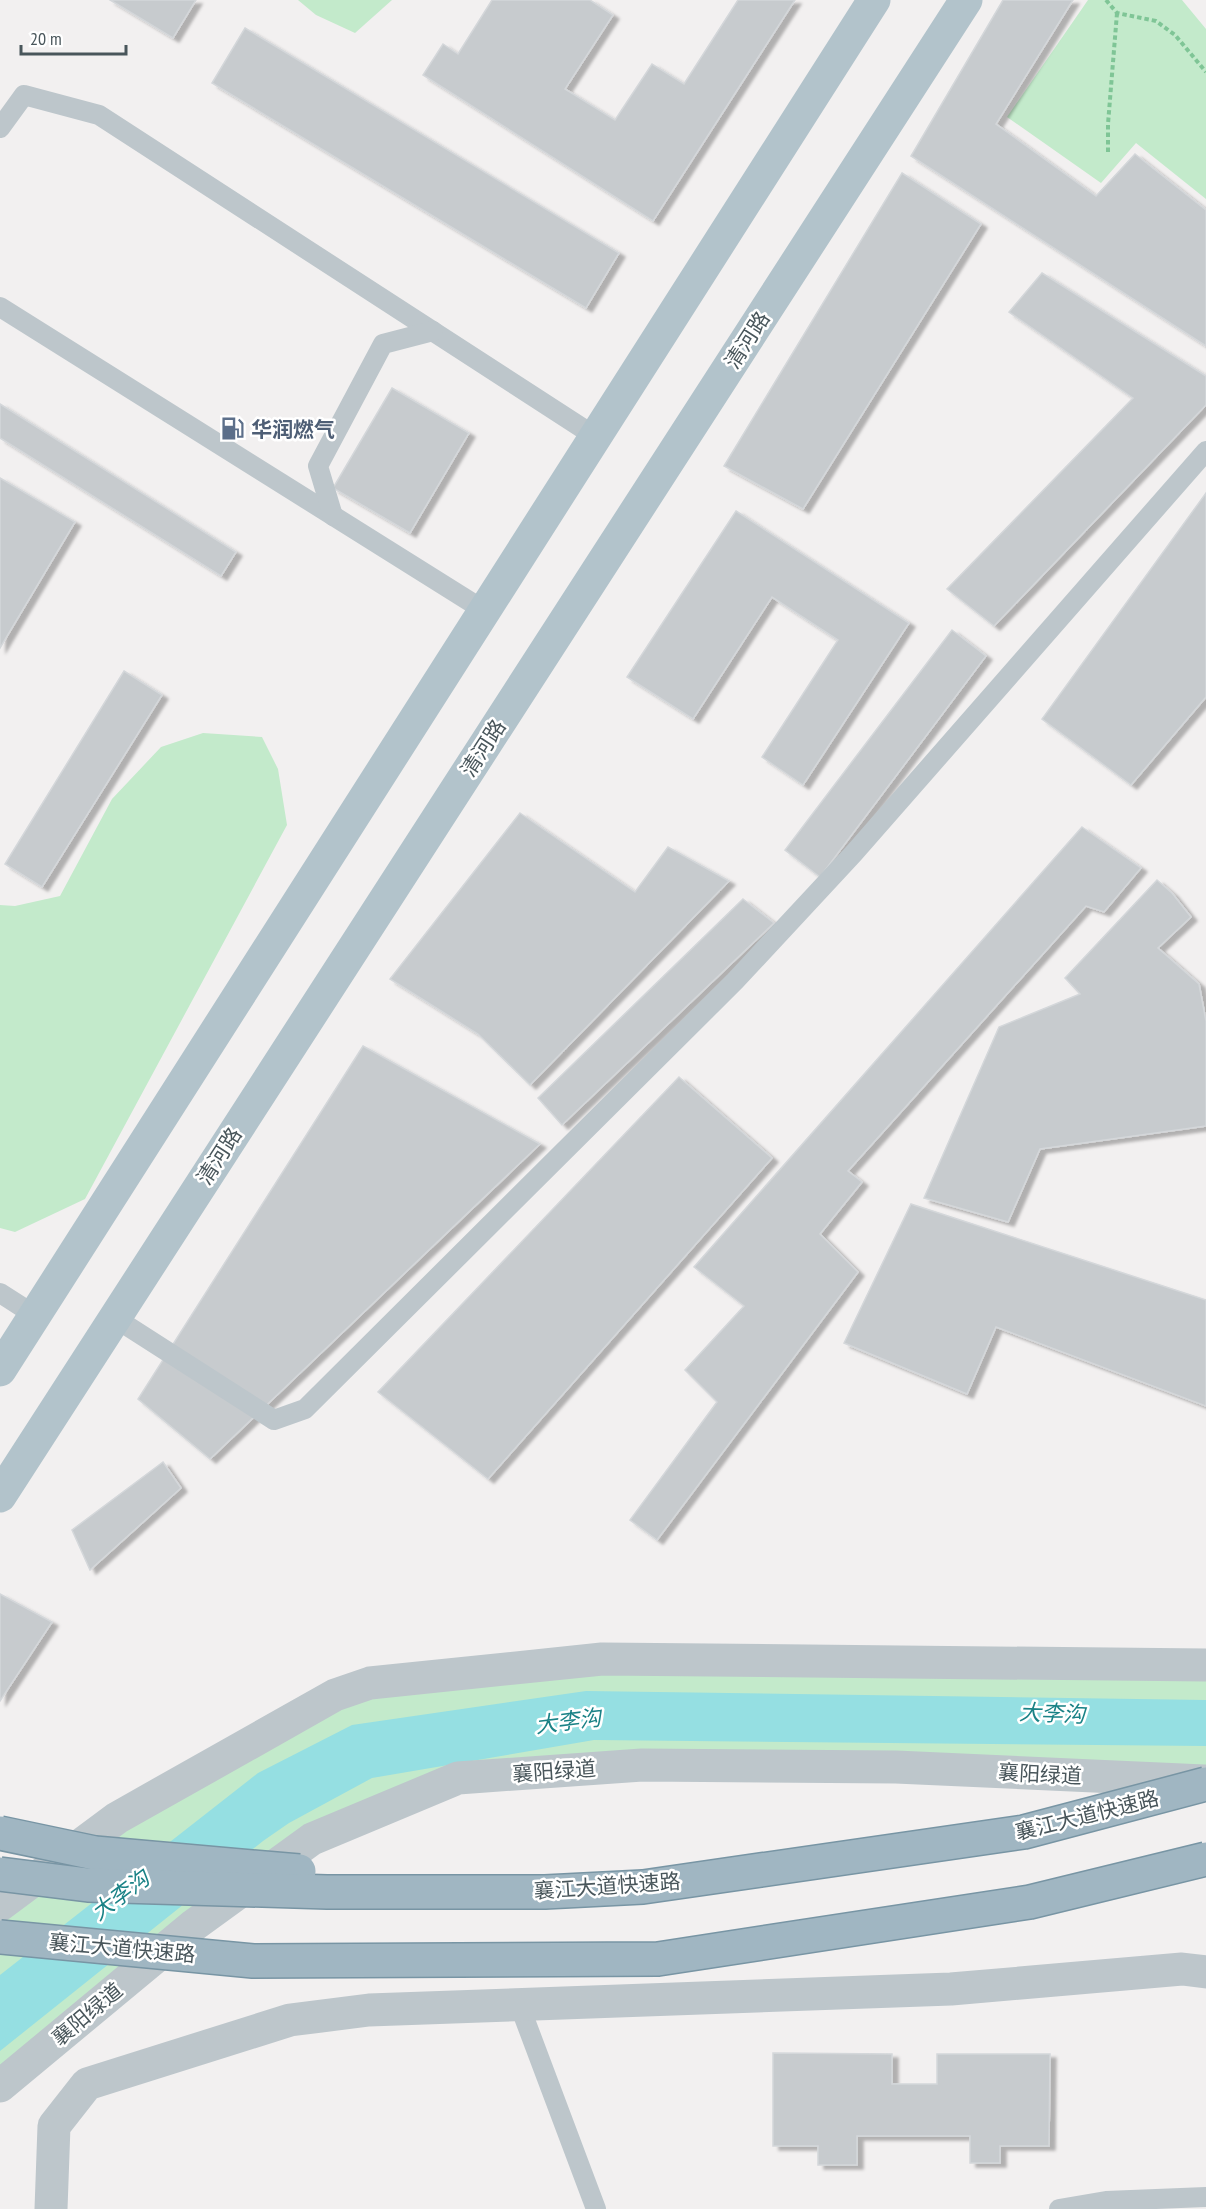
<svg xmlns="http://www.w3.org/2000/svg" width="1206" height="2209" viewBox="0 0 1206 2209" font-family="'PT Sans Narrow','Noto Sans SC',sans-serif">
<style>
.green{fill:#c3eacb}
.water{fill:#95dfe2}
.building{fill:#c7cbce;stroke:#d4d7da;stroke-width:1.5;filter:url(#shadow)}
.lines{fill:none;stroke-linecap:round;stroke-linejoin:round}
.path{stroke:#7fc596;stroke-width:4;stroke-dasharray:4.5 3;stroke-linecap:butt}
.service{stroke:#bdc6cb;stroke-width:20}
.minor{stroke:#bdc6cb;stroke-width:33}
.primary{stroke:#b2c3cb;stroke-width:33}
.trunk-bridge-casing{stroke:#7895a4;stroke-width:36;stroke-linecap:butt}
.trunk-bridge{stroke:#a0b6c2;stroke-width:33}
.labels{text-anchor:middle;dominant-baseline:central;stroke-width:5;stroke-linejoin:round;paint-order:stroke}
.street-label{font-size:21px;fill:#49565b;stroke:#fff}
.service-label{font-size:21px;font-weight:bold;fill:#4e5e75;stroke:#fff;text-anchor:start}
.water-label{font-size:22px;font-style:italic;fill:#1a8286;stroke:#fff}
</style>
<defs>
<filter id="shadow"><feDropShadow dx="6" dy="4" stdDeviation="1.5" flood-color="#0004"/></filter>
</defs>
<rect width="100%" height="100%" fill="#f2f0f0"/>
<g class="green">
<path d="M 298,0 L 392,0 L 355,33 L 316,15 Z"/>
<path d="M 1088,0 L 1182,0 L 1206,29 L 1206,199 L 1136,143 L 1101,183 L 1007,117 Z"/>
<path d="M 203,733 L 262,737 L 278,769 L 287,825 L 85,1199 L 15,1232 L 0,1228 L 0,905 L 15,906 L 60,896 L 112,799 L 161,747 Z"/>
<path d="M 602,1659 L 1206,1662 L 1206,1781 L 458,1778 L 312,1839 L 0,2086 L 0,1910 L 335,1695 Z"/>
</g>
<path class="water" d="M 586,1691 L 1206,1700 L 1206,1746 L 594,1740 L 372,1778 L 289,1823 L 263,1841 L 0,2051 L 0,1975 L 258,1773 L 352,1725 Z"/>
<g class="building">
<path d="M 110,0 L 196,0 L 173,38 Z"/>
<path d="M 492,0 L 590,0 L 613,15 L 565,89 L 615,120 L 652,64 L 684,84 L 738,0 L 795,0 L 653,221 L 423,75 L 443,44 L 458,54 Z"/>
<path d="M 1003,0 L 1073,0 L 996,124 L 1096,196 L 1135,154 L 1206,210 L 1206,346 L 911,156 Z"/>
<path d="M 245,28 L 619,253 L 586,308 L 212,83 Z"/>
<path d="M 902,173 L 981,224 L 803,509 L 724,466 Z"/>
<path d="M 1042,273 L 1206,376 L 1206,405 L 994,626 L 947,589 L 1133,398 L 1009,312 Z"/>
<path d="M 392,388 L 469,433 L 410,533 L 333,488 Z"/>
<path d="M 0,404 L 236,552 L 221,576 L 0,438 Z"/>
<path d="M 0,478 L 75,522 L 0,648 Z"/>
<path d="M 1206,493 L 1206,697 L 1131,785 L 1042,719 Z"/>
<path d="M 736,511 L 909,623 L 803,785 L 762,757 L 838,640 L 772,597 L 693,719 L 627,677 Z"/>
<path d="M 952,630 L 986,656 L 820,877 L 785,850 Z"/>
<path d="M 124,671 L 162,695 L 42,887 L 5,864 Z"/>
<path d="M 520,813 L 635,892 L 668,847 L 729,881 L 530,1085 L 478,1034 L 390,979 Z"/>
<path d="M 1082,827 L 1141,868 L 1104,912 L 1086,906 L 848,1171 L 862,1182 L 820,1234 L 858,1272 L 657,1540 L 630,1520 L 717,1402 L 685,1370 L 744,1306 L 694,1267 Z"/>
<path d="M 1157,880 L 1172,893 L 1191,917 L 1158,948 L 1199,984 L 1206,1021 L 1206,1126 L 1040,1149 L 1008,1222 L 924,1198 L 999,1027 L 1080,994 L 1065,978 Z"/>
<path d="M 743,899 L 774,923 L 562,1125 L 538,1098 Z"/>
<path d="M 363,1046 L 540,1144 L 210,1459 L 138,1399 Z"/>
<path d="M 679,1077 L 772,1158 L 488,1479 L 378,1392 Z"/>
<path d="M 911,1204 L 1206,1300 L 1206,1406 L 996,1327 L 967,1394 L 844,1343 Z"/>
<path d="M 163,1462 L 181,1488 L 90,1570 L 72,1530 Z"/>
<path d="M 0,1594 L 52,1622 L 0,1701 Z"/>
<path d="M 773,2053 L 892,2054 L 892,2084 L 937,2084 L 937,2054 L 1050,2054 L 1049,2146 L 1000,2146 L 1000,2163 L 970,2163 L 970,2136 L 857,2136 L 857,2165 L 818,2165 L 818,2146 L 773,2146 Z"/>
</g>
<g class="lines">
<g class="path">
<path d="M 1106,0 L 1117,13 L 1156,21 L 1175,35 L 1206,72"/>
<path d="M 1108,152 L 1108,124 L 1117,13"/>
</g>
<g class="service">
<path d="M 0,128 L 24,95 L 99,115 L 596,437"/>
<path d="M 0,307 L 485,611"/>
<path d="M 333,516 L 318,466 L 383,344 L 433,331"/>
<path d="M 0,1293 L 36,1316"/>
<path d="M 115,1318 L 274,1420 L 305,1409 L 735,981 L 854,853 L 1206,451"/>
<path d="M 519,2004 L 596,2209"/>
<path d="M 1059,2209 L 1106,2201 L 1206,2197"/>
</g>
<g class="minor">
<path d="M 0,1905 L 117,1818 L 335,1695 L 370,1683 L 602,1659 L 1206,1665"/>
<path d="M 0,2086 L 194,1925 L 312,1839 L 458,1778 L 642,1765 L 896,1767 L 1204,1781"/>
<path d="M 51,2209 L 54,2126 L 87,2084 L 290,2020 L 369,2010 L 951,1989 L 1182,1969 L 1206,1972"/>
</g>
<g class="primary">
<path d="M 0,1370 L 874,0"/>
<path d="M 0,1496 L 966,0"/>
</g>
<defs>
<g id="trunk-bridge">
<path d="M 0,1833 L 95,1853 L 299,1871"/>
<path d="M 0,1874 L 88,1885 L 327,1892 L 545,1892 L 643,1887 L 1024,1832 L 1206,1784"/>
<path d="M 0,1937 L 253,1961 L 658,1959 L 1030,1902 L 1206,1859"/>
</g>
</defs>
<use href="#trunk-bridge" class="trunk-bridge-casing"/>
<use href="#trunk-bridge" class="trunk-bridge"/>
</g>
<defs>
<symbol id="fuel-bare" viewBox="-9 -9 18 18"><path d="M-5.5-6h7V0h2V4h1.3V-2.5L3-4.5l.8-.8L6-3V5H2.5V1h-1V6h-7ZM-4.2-4.7v3.2H.2V-4.7Z" fill="#5c6f8a" stroke="#fff" stroke-width="2.5" paint-order="stroke"/></symbol>
</defs>
<g fill-rule="evenodd">
<use href="#fuel-bare" x="216" y="412" width="33" height="33"/>
</g>
<g class="labels">
<g class="street-label">
<text transform="translate(747 340) rotate(-57)">清河路</text>
<text transform="translate(483 748) rotate(-57)">清河路</text>
<text transform="translate(219 1156) rotate(-57)">清河路</text>
<text transform="translate(554 1771) rotate(-4)">襄阳绿道</text>
<text transform="translate(1040 1774) rotate(3)">襄阳绿道</text>
<text transform="translate(1087 1815) rotate(-14)">襄江大道快速路</text>
<text transform="translate(607 1886) rotate(-4)">襄江大道快速路</text>
<text transform="translate(122 1948) rotate(5)">襄江大道快速路</text>
<text transform="translate(87 2014) rotate(-40)">襄阳绿道</text>
</g>
<g class="service-label">
<text x="251" y="429">华润燃气</text>
</g>
<g class="water-label">
<text transform="translate(1052 1713) rotate(2)">大李沟</text>
<text transform="translate(568 1721) rotate(-7)">大李沟</text>
<text transform="translate(120 1895) rotate(-37)">大李沟</text>
</g>
</g>
<path d="M21 45v9h105v-9" fill="none" stroke="#49565b" stroke-width="3"/>
<text x="30" y="45" font-size="18" fill="#49565b" stroke="#ffffff" stroke-width="4.5" paint-order="stroke">20 m</text>
</svg>
